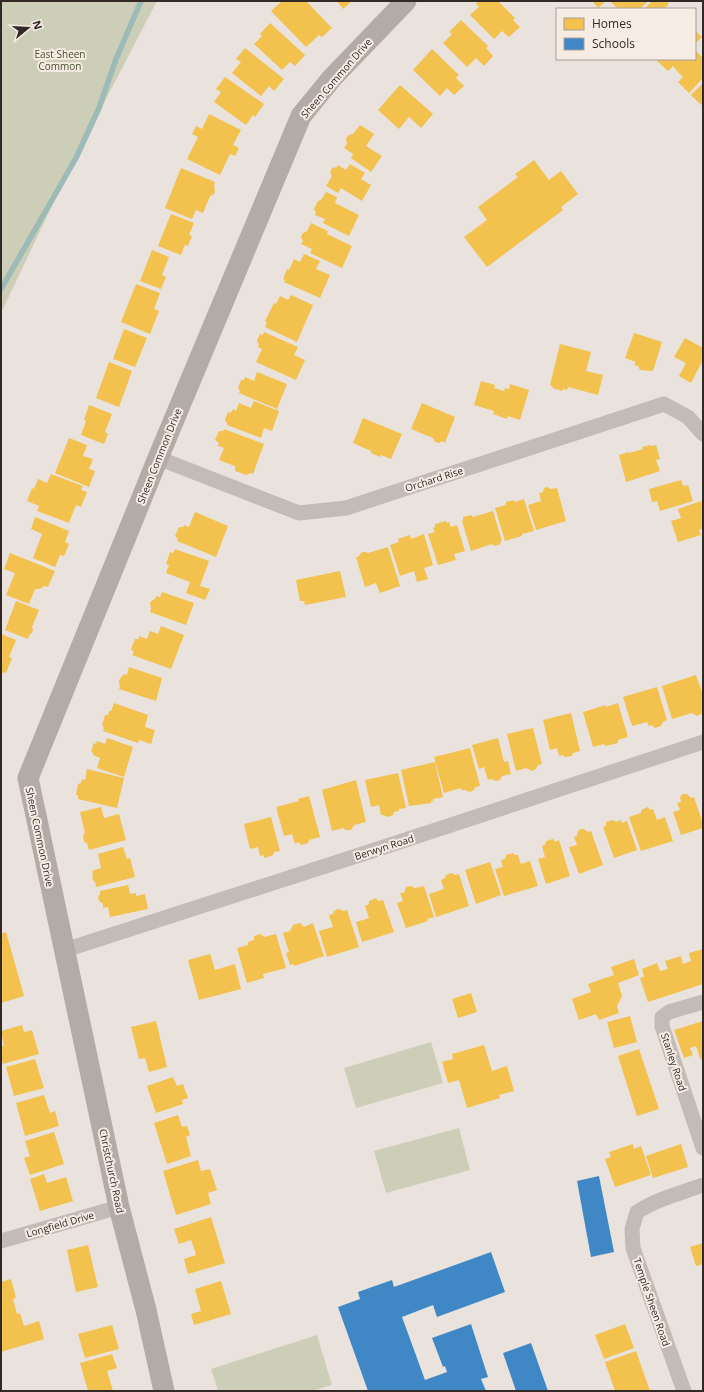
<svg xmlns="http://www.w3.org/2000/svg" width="704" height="1392" viewBox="0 0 704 1392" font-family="'Open Sans',sans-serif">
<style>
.green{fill:#cdceb8}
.homes{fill:#f2c14e}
.schools{fill:#3f88c5}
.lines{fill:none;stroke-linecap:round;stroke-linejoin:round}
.stream{stroke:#9cbab6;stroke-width:5.5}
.street{stroke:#c2bbb7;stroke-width:15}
.secondary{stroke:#b3aba7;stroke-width:21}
.labels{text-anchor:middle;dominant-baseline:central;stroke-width:4;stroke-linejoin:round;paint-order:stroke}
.park-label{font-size:10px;fill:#464e2c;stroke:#f7ece4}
.street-label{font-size:10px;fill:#322826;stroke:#f7ece4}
</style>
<rect width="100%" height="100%" fill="#eae3dd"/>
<g class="green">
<path d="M 1,1 L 157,1 L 69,170 L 1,313 Z"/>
<path d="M 431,1042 L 443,1083 L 356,1108 L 344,1068 Z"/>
<path d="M 459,1128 L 470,1170 L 386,1193 L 374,1151 Z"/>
<path d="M 317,1335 L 332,1385 L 312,1391 L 218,1391 L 211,1369 Z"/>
</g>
<g class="homes">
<path d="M 282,1 L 306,1 L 332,28 L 322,37 L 319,35 L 306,47 L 271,11 Z"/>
<path d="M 337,1 L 352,1 L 343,9 Z"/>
<path d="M 479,1 L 498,1 L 515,18 L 513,20 L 520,27 L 509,37 L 502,31 L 494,39 L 470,15 L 479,7 L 476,4 Z"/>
<path d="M 592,1 L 606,1 L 598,8 Z"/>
<path d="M 610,1 L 648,1 L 640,9 L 618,9 Z"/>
<path d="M 652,1 L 666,1 L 669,4 L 664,9 L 644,9 Z"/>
<path d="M 461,20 L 488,46 L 486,48 L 493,56 L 484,66 L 476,58 L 467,67 L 443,43 L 452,34 L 449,32 Z"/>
<path d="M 270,23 L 305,55 L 295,66 L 290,62 L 282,70 L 254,44 L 262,36 L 260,34 Z"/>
<path d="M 695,30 L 702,37 L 695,44 Z"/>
<path d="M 245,48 L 284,79 L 274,91 L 269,86 L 261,96 L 232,73 L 241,62 L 236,59 Z"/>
<path d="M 432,49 L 459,75 L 456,78 L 464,86 L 454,95 L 447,88 L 440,96 L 413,70 Z"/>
<path d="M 695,50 L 703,58 L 703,78 L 689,93 L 678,82 L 683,77 L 678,72 L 673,66 L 668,71 L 657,61 L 659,59 L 695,59 Z"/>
<path d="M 225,77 L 264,104 L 255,117 L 253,115 L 246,125 L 214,102 L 221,92 L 216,89 Z"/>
<path d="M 703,83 L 703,103 L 701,105 L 691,95 Z"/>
<path d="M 400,85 L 433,114 L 421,128 L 409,117 L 399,129 L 378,110 Z"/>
<path d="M 209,114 L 241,130 L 233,145 L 239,148 L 235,156 L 230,154 L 220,175 L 187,159 L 198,137 L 192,134 L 196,126 L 202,129 Z"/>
<path d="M 360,125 L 374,134 L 366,146 L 382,156 L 371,172 L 351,158 L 353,154 L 344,148 L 347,144 L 346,138 L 349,135 L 353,134 Z"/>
<path d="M 534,160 L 549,180 L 561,171 L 578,194 L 561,207 L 563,210 L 487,267 L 464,237 L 487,220 L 478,207 L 518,177 L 515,174 Z"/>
<path d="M 350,164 L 365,173 L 361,179 L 371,185 L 362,201 L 341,188 L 338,193 L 326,186 L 332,176 L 330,173 L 332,168 L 337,167 L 338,165 L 346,170 Z"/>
<path d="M 181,168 L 215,182 L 214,186 L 215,192 L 213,195 L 210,196 L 203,213 L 196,210 L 192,219 L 165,208 Z"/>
<path d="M 326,192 L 337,197 L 335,203 L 359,215 L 349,236 L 323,223 L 325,219 L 315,215 L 316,212 L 314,209 L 318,201 L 321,200 Z"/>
<path d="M 171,214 L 194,223 L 189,235 L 192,236 L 188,246 L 185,245 L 181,255 L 158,246 Z"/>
<path d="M 311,223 L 328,231 L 327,234 L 352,246 L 342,268 L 310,253 L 312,249 L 301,244 L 303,241 L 301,238 L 302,234 L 307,231 Z"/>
<path d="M 152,250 L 169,257 L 162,275 L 166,277 L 161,289 L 140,281 Z"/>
<path d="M 304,254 L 320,261 L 316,269 L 330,275 L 320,298 L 284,282 L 285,280 L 283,279 L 287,269 L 289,270 L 294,259 L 300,262 Z"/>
<path d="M 136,284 L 160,293 L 154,309 L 159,311 L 150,334 L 121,322 Z"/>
<path d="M 291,295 L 313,305 L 297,342 L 265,327 L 267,322 L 265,321 L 274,303 L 276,304 L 280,296 L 288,300 Z"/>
<path d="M 124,329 L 147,338 L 135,367 L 113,359 Z"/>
<path d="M 264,332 L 298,347 L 294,355 L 305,360 L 296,380 L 256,362 L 262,349 L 258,347 L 259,344 L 257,341 L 260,334 L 263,335 Z"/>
<path d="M 634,333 L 662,342 L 653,371 L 640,370 L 638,366 L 634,365 L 636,362 L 625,358 Z"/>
<path d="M 685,338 L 703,348 L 703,360 L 691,383 L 679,376 L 686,363 L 674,357 Z"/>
<path d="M 560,344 L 591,352 L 586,371 L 603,375 L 598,395 L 568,387 L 567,390 L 563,389 L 562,391 L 553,388 L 552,386 L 550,385 Z"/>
<path d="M 109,362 L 132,371 L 119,407 L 96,398 Z"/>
<path d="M 257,372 L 287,384 L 277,409 L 239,393 L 240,391 L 238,388 L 241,380 L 244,380 L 245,377 L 254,381 Z"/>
<path d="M 481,381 L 495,385 L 494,388 L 504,391 L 505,388 L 509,389 L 510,384 L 529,390 L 520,420 L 508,416 L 507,419 L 493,414 L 494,411 L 474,405 Z"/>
<path d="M 254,401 L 279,411 L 272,431 L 264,428 L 261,438 L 227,425 L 227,423 L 225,420 L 228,412 L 231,413 L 233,409 L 236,411 L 239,403 L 251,408 Z"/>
<path d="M 422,403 L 455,417 L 445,443 L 442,441 L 439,443 L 435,442 L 433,438 L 411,429 Z"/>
<path d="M 89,405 L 112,414 L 105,432 L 108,434 L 104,444 L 81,435 L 86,421 L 84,420 Z"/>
<path d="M 363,418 L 402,434 L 391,459 L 381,455 L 380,457 L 371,453 L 371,451 L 353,443 Z"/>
<path d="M 224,429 L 264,444 L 253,474 L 251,473 L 246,475 L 235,471 L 235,466 L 219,460 L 224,448 L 218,446 L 219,443 L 215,440 L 219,431 L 223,431 Z"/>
<path d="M 69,438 L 87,445 L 83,456 L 93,459 L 89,469 L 95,471 L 89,487 L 55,473 Z"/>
<path d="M 650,445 L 651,446 L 656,445 L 660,459 L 656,460 L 660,471 L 626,482 L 619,455 L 628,452 L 629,453 L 643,449 L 642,447 Z"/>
<path d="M 51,474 L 83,486 L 81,490 L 87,492 L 81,507 L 76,505 L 69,523 L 37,511 L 39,506 L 27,501 L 32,488 L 34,489 L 38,479 L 47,483 Z"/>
<path d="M 681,480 L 683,486 L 688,485 L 693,501 L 660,511 L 657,501 L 652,502 L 649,489 Z"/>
<path d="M 547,487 L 551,489 L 557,488 L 566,521 L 536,530 L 528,505 L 541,501 L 539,493 L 543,492 L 544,488 Z"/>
<path d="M 524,499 L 534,531 L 522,534 L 522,536 L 505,541 L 495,508 L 506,505 L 506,502 L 513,500 L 515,502 Z"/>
<path d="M 701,501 L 703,507 L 703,528 L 699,530 L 701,535 L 678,542 L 671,521 L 681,518 L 678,509 Z"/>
<path d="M 493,511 L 502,541 L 500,542 L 501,544 L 494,546 L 492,544 L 471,551 L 462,521 L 463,520 L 463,517 L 471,515 L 473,517 Z"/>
<path d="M 195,512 L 228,526 L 216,557 L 177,541 L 178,539 L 175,536 L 179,527 L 183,527 L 184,525 L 189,527 Z"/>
<path d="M 35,517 L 69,531 L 65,542 L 69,544 L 64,556 L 60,555 L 55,567 L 33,558 L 42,534 L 31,529 Z"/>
<path d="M 446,521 L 447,523 L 449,522 L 451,527 L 457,525 L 465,551 L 454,554 L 456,560 L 438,565 L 428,534 L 435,532 L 433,528 L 435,527 L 435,524 Z"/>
<path d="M 424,534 L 433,565 L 424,568 L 428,579 L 417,582 L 414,571 L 400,576 L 390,545 L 399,542 L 398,539 L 410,535 L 411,539 Z"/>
<path d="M 388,547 L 400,586 L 380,593 L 376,583 L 365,587 L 356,557 L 358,557 L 362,552 L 365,552 L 368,553 Z"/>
<path d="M 175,549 L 209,561 L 200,586 L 210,589 L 205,600 L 186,593 L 190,582 L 166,573 L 169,565 L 166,564 L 170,552 L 173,553 Z"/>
<path d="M 10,553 L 55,571 L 48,587 L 44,586 L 40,589 L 35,589 L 29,604 L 6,595 L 15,573 L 4,569 Z"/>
<path d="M 340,571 L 346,597 L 305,605 L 304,601 L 300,601 L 296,580 Z"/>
<path d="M 162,592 L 194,603 L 186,625 L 150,612 L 151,609 L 150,602 L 155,599 L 156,596 L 160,597 Z"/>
<path d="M 16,601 L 39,610 L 32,627 L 33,630 L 32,633 L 30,634 L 28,639 L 5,630 Z"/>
<path d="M 161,626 L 184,635 L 171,669 L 132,655 L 134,652 L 131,649 L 135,639 L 139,639 L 139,636 L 147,639 L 150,631 L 158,634 Z"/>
<path d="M 1,634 L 16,640 L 9,657 L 12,658 L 6,673 L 3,672 L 1,677 Z"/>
<path d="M 129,667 L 162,678 L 156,701 L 119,689 L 120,686 L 119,683 L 119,680 L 124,674 L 127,675 Z"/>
<path d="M 696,675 L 703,695 L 703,713 L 697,716 L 692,713 L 672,719 L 662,686 Z"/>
<path d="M 657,687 L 667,720 L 663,722 L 661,726 L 655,728 L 652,725 L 649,726 L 647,722 L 632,726 L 623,697 Z"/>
<path d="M 114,703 L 148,715 L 145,727 L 155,730 L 151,744 L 139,740 L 138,743 L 103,731 L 104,728 L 102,725 L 105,715 L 108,715 L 109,711 L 111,711 Z"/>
<path d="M 618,703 L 628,737 L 618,740 L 618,743 L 605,746 L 604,744 L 593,747 L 583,712 L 606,705 L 606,707 Z"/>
<path d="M 571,713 L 580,751 L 573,753 L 572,756 L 565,757 L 562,755 L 559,756 L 557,748 L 550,750 L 543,720 Z"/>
<path d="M 533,728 L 542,764 L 538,765 L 536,769 L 532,771 L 526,768 L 516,771 L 507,734 Z"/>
<path d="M 107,738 L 133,747 L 124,777 L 97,768 L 100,758 L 93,755 L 93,753 L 91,751 L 94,743 L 96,744 L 97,741 L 105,744 Z"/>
<path d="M 498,738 L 504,762 L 508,761 L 511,774 L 502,776 L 500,780 L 496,781 L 491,779 L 488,780 L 484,767 L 479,769 L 472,745 Z"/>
<path d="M 470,748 L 480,786 L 475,787 L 474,790 L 470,792 L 465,790 L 461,790 L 461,788 L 444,793 L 434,757 Z"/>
<path d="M 435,762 L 443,797 L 433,799 L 433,801 L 431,801 L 431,803 L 409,806 L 401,770 Z"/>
<path d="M 87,769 L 124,778 L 117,808 L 78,799 L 78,796 L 76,794 L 78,784 L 81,783 L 82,779 L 85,780 Z"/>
<path d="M 398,773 L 406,808 L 399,809 L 399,811 L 394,812 L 393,815 L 388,817 L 383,815 L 381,815 L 379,805 L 371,807 L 365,780 Z"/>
<path d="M 356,780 L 366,822 L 354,825 L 351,830 L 346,830 L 343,828 L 332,831 L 322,790 Z"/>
<path d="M 683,794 L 687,794 L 691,798 L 694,797 L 703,824 L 703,828 L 681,835 L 673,812 L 680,810 L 677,803 L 681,802 L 680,797 Z"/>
<path d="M 309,796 L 320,837 L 309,840 L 308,843 L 301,845 L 299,842 L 295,844 L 292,834 L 284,836 L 276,807 L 299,801 L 298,799 Z"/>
<path d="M 101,807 L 104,818 L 119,814 L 126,840 L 89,850 L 87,843 L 84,842 L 83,835 L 85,833 L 80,812 Z"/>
<path d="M 648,807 L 650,810 L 653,809 L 657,820 L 665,817 L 673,841 L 641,851 L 629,817 L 641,813 L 641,810 Z"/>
<path d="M 271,817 L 280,851 L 274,852 L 273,855 L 265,858 L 263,855 L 260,856 L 258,847 L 250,849 L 244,824 Z"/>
<path d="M 613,820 L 616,822 L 621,820 L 622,823 L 627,821 L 637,850 L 614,858 L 603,827 L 606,826 L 606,822 Z"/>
<path d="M 581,829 L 584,829 L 588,832 L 591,831 L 603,865 L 579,874 L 569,847 L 577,845 L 574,837 L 577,836 L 578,831 Z"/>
<path d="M 553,839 L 555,842 L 559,840 L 570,876 L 546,884 L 538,859 L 545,857 L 542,846 L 545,845 L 546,841 Z"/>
<path d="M 123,847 L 127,859 L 130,858 L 135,877 L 96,887 L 95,882 L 92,879 L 93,875 L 92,871 L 101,868 L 98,854 Z"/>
<path d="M 513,853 L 515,855 L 518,855 L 521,864 L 530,861 L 538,886 L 504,896 L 495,869 L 503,867 L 501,860 L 505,859 L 506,855 Z"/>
<path d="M 490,862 L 501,895 L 476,904 L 465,870 Z"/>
<path d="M 452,873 L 455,875 L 459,874 L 469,906 L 436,917 L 429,894 L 444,889 L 441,880 L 445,878 L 446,875 Z"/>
<path d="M 128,885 L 130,894 L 136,893 L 136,896 L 145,894 L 148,909 L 110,917 L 108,907 L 103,908 L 103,904 L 99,901 L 98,897 L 100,894 L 100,891 Z"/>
<path d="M 410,886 L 415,888 L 424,886 L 434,917 L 427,919 L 428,921 L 406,928 L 397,903 L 403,901 L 400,893 L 404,893 L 406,887 Z"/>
<path d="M 376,898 L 378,901 L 383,900 L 394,932 L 362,942 L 356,922 L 369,918 L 365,906 L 369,904 L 369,901 Z"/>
<path d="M 338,909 L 344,911 L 347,910 L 359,947 L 327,957 L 319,931 L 333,927 L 329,915 L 333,914 L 334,911 Z"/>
<path d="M 300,923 L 304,927 L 313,923 L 324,956 L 294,966 L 293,964 L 290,965 L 286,953 L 289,952 L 283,933 L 290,931 L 293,925 Z"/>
<path d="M 6,932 L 24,996 L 1,1003 L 1,934 Z"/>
<path d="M 261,934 L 264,937 L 276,934 L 286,968 L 263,974 L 264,978 L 247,983 L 237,948 L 248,945 L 248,942 L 254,940 L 254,936 Z"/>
<path d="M 703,949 L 703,984 L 648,1002 L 640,978 L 644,977 L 642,969 L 657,963 L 660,971 L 668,969 L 665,961 L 681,956 L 683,964 L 691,961 L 689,953 Z"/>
<path d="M 210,954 L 215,970 L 235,964 L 241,989 L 199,1000 L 188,960 Z"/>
<path d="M 634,959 L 639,975 L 618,983 L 622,996 L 617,1006 L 619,1013 L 599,1020 L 596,1014 L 579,1020 L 572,999 L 591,992 L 588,984 L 614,975 L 611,967 Z"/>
<path d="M 471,993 L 477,1012 L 458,1018 L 452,999 Z"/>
<path d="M 630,1016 L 637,1042 L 614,1048 L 607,1022 Z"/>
<path d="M 156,1021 L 167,1067 L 149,1072 L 145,1058 L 139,1059 L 131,1027 Z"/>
<path d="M 703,1021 L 703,1058 L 700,1059 L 696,1046 L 690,1048 L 693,1055 L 684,1058 L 674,1030 Z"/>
<path d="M 22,1025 L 24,1032 L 32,1030 L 39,1054 L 3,1064 L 1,1057 L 1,1047 L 4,1046 L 1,1031 Z"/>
<path d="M 484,1045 L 492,1071 L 507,1066 L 514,1091 L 499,1095 L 500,1098 L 467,1108 L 459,1080 L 448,1083 L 442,1062 L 453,1059 L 452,1054 Z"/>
<path d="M 639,1049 L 659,1109 L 637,1116 L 618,1056 Z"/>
<path d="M 35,1059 L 44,1088 L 14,1096 L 6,1067 Z"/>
<path d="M 173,1077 L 177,1086 L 183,1084 L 188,1098 L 182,1100 L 183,1104 L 156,1113 L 147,1086 Z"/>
<path d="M 44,1095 L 50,1113 L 55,1111 L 59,1126 L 25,1136 L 16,1103 Z"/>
<path d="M 178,1115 L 182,1127 L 187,1126 L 190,1135 L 186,1137 L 191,1156 L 167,1164 L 154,1123 Z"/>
<path d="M 54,1132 L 64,1164 L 30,1175 L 24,1158 L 30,1156 L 25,1141 Z"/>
<path d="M 633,1144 L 634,1149 L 641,1146 L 651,1175 L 615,1187 L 605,1159 L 611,1157 L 609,1152 Z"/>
<path d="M 681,1144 L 688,1167 L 653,1178 L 646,1156 Z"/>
<path d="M 198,1160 L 201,1171 L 210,1169 L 217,1190 L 208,1193 L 211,1204 L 176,1215 L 163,1171 Z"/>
<path d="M 44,1174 L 47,1183 L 66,1177 L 73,1201 L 40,1211 L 30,1179 Z"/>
<path d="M 211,1217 L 225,1263 L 188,1274 L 184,1259 L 196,1255 L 194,1248 L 191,1240 L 179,1244 L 174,1229 Z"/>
<path d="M 703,1243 L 703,1264 L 696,1266 L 690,1247 Z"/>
<path d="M 88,1245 L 98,1287 L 76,1292 L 67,1250 Z"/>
<path d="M 11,1279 L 16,1298 L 13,1299 L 17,1314 L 20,1313 L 24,1326 L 39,1321 L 44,1339 L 1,1352 L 1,1282 Z"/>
<path d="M 221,1281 L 231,1314 L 194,1325 L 191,1314 L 201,1311 L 195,1289 Z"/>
<path d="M 625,1324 L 634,1348 L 604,1359 L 595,1335 Z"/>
<path d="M 112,1325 L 119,1349 L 85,1358 L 78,1334 Z"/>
<path d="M 636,1351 L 650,1391 L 615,1391 L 605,1362 Z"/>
<path d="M 112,1354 L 117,1368 L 107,1371 L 113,1391 L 88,1391 L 80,1363 Z"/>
</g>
<g class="schools">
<path d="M 599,1176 L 614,1252 L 591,1257 L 577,1181 Z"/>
<path d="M 491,1252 L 505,1292 L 437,1317 L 433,1305 L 402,1317 L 425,1380 L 447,1372 L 445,1366 L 443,1367 L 432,1338 L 471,1324 L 488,1377 L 481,1379 L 486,1391 L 368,1391 L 338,1307 L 360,1299 L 358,1292 L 392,1280 L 394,1287 Z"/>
<path d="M 531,1343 L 548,1391 L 516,1391 L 503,1353 Z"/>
</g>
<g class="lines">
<path class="stream" d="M 1,289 L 76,158 L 99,108 L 116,59 L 141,1"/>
<g class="street">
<path d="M 158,458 L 299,513 L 346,508 L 664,404 L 688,417 L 703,434"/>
<path d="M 65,950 L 378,849 L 703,742"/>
<path d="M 703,1002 L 669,1012 L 662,1017 L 662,1026 L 703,1148"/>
<path d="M 1,1241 L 119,1207"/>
<path d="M 684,1391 L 633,1248 L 632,1229 L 637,1212 C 657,1199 681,1193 703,1185"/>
</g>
<path class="secondary" d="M 164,1391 L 146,1310 L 119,1207 L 28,778 L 158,458 L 301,116 L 332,78 L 406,1"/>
</g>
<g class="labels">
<g class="park-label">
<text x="60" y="54">East Sheen<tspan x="60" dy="12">Common</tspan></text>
</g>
<g class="street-label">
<text transform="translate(336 78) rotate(-49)">Sheen Common Drive</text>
<text transform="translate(159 456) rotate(-68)">Sheen Common Drive</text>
<text transform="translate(434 479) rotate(-18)">Orchard Rise</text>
<text transform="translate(40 837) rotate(78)">Sheen Common Drive</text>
<text transform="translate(384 847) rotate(-18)">Berwyn Road</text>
<text transform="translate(674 1062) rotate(72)">Stanley Road</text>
<text transform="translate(112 1171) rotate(78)">Christchurch Road</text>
<text transform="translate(60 1224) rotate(-16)">Longfield Drive</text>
<text transform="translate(652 1302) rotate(71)">Temple Sheen Road</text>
</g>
</g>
<rect width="704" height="1392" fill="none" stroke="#322826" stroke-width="4"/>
<rect x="556" y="8" width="140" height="52" fill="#f7ece4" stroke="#a89e98"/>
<rect x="564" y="18" width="20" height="12" fill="#f2c14e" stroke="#a89e98"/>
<text x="592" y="28" font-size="12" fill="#322826">Homes</text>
<rect x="564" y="38" width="20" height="12" fill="#3f88c5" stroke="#a89e98"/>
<text x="592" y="48" font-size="12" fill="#322826">Schools</text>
<g transform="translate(28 28) rotate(72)" stroke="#f7ece4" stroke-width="3" paint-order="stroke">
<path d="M0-3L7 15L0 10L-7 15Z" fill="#322826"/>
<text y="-6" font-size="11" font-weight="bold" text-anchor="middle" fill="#322826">N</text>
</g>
</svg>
